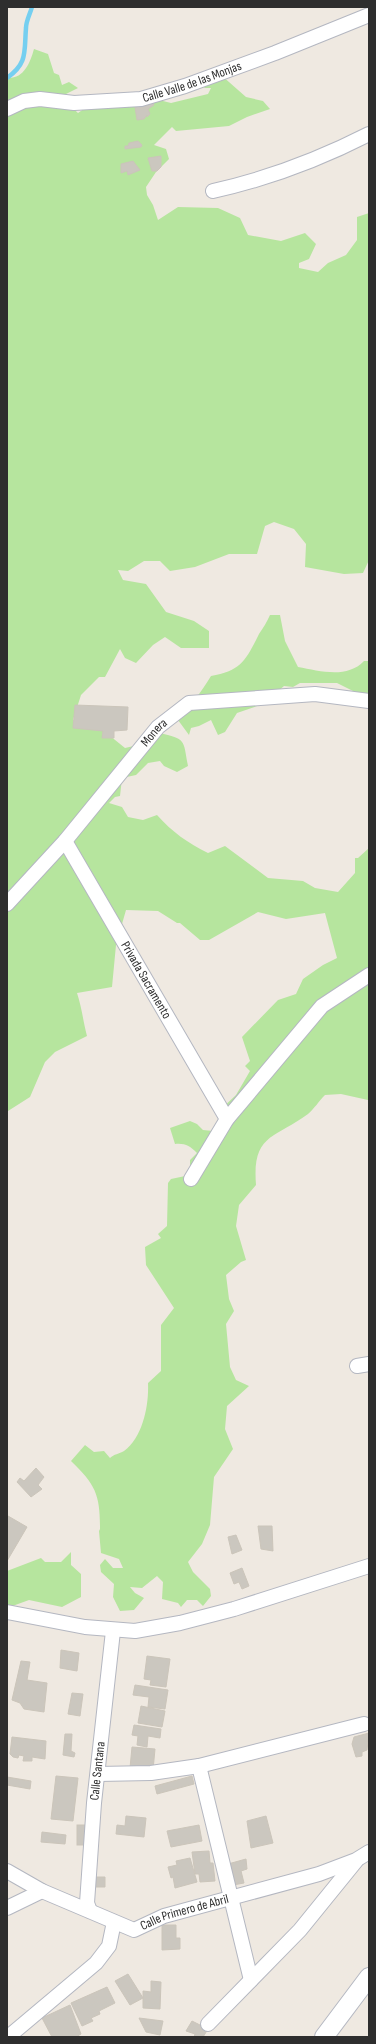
<svg xmlns="http://www.w3.org/2000/svg" width="376" height="2044" viewBox="0 0 376 2044" font-family="'Sofia Sans Condensed',sans-serif">
<style>
.green{fill:#b6e59e}
.lines{fill:none;stroke-linecap:round;stroke-linejoin:round}
.stream{stroke:#75cff0;stroke-width:4.5}
.building{fill:#cbc7bf;stroke:#cbc5ba}
.minor-casing{stroke:#b4b7c1;stroke-width:16}
.tertiary-casing{stroke:#b4b7c1;stroke-width:20}
.minor{stroke:#fff;stroke-width:14}
.tertiary{stroke:#fff;stroke-width:18}
.labels{text-anchor:middle;dominant-baseline:central;stroke-width:4;stroke-linejoin:round;paint-order:stroke}
.street-label{font-size:13px;fill:#2e2e2e;stroke:#fff}
</style>
<rect width="100%" height="100%" fill="#efe9e1"/>
<g class="green">
<path d="M 34,49 L 48,54 L 54,73 L 59,75 L 62,85 L 69,82 L 78,88 L 66,94 L 62,98 L 78,113 L 91,104 L 135,94 L 171,103 L 208,94 L 211,88 L 205,88 L 198,82 L 221,75 L 246,97 L 263,101 L 270,109 L 247,117 L 229,126 L 176,131 L 172,127 L 154,145 L 166,149 L 169,159 L 156,172 L 146,187 L 147,195 L 153,205 L 158,220 L 178,207 L 218,208 L 240,218 L 248,235 L 281,241 L 305,233 L 316,244 L 309,259 L 299,263 L 299,268 L 318,272 L 328,263 L 346,255 L 357,240 L 357,217 L 369,213 L 369,560 L 363,573 L 344,574 L 305,567 L 306,544 L 294,529 L 274,522 L 265,526 L 257,554 L 229,554 L 195,567 L 170,571 L 160,561 L 144,561 L 128,571 L 118,570 L 123,580 L 146,584 L 166,612 L 194,621 L 209,631 L 209,648 L 181,648 L 165,637 L 153,645 L 136,663 L 125,658 L 120,649 L 105,677 L 99,677 L 81,695 L 73,720 L 99,727 L 125,748 L 138,745 L 159,733 C 187,739 183,740 188,766 L 177,772 L 164,766 L 160,761 L 148,763 L 136,775 L 122,778 L 120,796 L 115,797 L 109,803 L 122,807 L 128,817 L 143,820 L 157,815 C 172,832 188,843 208,853 L 225,846 L 268,878 L 303,881 L 315,888 L 338,892 L 355,873 L 355,858 L 358,858 L 369,848 L 369,1102 L 368,1100 L 341,1094 L 325,1095 C 319,1101 314,1109 308,1114 C 274,1139 252,1134 256,1185 L 239,1205 L 236,1226 L 246,1260 L 241,1262 L 226,1275 L 229,1299 L 234,1311 L 226,1324 L 230,1367 L 236,1380 L 249,1386 L 227,1406 L 225,1429 L 233,1449 L 214,1477 L 210,1525 L 202,1544 L 188,1562 L 193,1572 L 210,1589 L 211,1596 L 203,1606 L 197,1600 L 187,1600 L 181,1607 L 178,1603 L 162,1599 L 163,1582 L 157,1576 L 142,1588 L 130,1587 L 135,1593 L 144,1598 L 134,1610 L 120,1611 L 113,1597 L 114,1584 L 101,1572 L 100,1565 L 105,1559 L 113,1568 L 123,1568 L 119,1559 L 101,1553 L 99,1531 L 100,1529 C 100,1495 96,1485 71,1461 L 85,1445 L 94,1452 L 104,1451 L 110,1458 C 114,1454 119,1454 124,1451 C 143,1437 149,1405 148,1383 L 161,1371 L 161,1325 L 174,1308 L 146,1265 L 145,1247 L 161,1238 L 158,1234 L 167,1226 L 168,1183 L 171,1179 L 190,1175 L 190,1160 L 197,1153 C 190,1146 185,1143 175,1144 L 170,1128 L 190,1121 L 197,1124 L 203,1130 L 213,1131 L 219,1121 L 219,1111 L 236,1095 L 250,1071 L 245,1066 L 250,1061 L 242,1037 L 278,1000 L 296,994 L 303,979 L 323,965 L 337,958 L 325,913 L 286,919 L 258,912 L 209,940 L 200,940 L 180,923 L 177,923 L 158,911 L 126,910 L 116,945 L 112,987 L 77,993 C 82,1008 83,1021 87,1036 L 55,1052 L 45,1062 L 30,1097 L 8,1111 L 7,1114 L 7,78 C 24,79 30,63 34,49 Z"/>
<path d="M 270,615 L 280,615 L 285,641 L 298,667 C 320,671 347,679 364,661 L 369,661 L 369,699 L 337,683 L 300,683 L 293,687 L 284,686 L 263,704 L 237,713 L 225,732 L 218,735 L 211,720 L 199,726 L 191,728 L 189,735 L 178,720 C 191,706 201,692 211,676 C 241,671 246,660 259,634 C 263,628 267,622 270,615 Z"/>
<path d="M 71,1552 L 71,1565 L 81,1574 L 81,1597 L 62,1607 L 29,1600 L 7,1608 L 7,1571 L 41,1558 L 45,1562 L 61,1562 Z"/>
</g>
<g class="lines">
<path class="stream" d="M 7,78 C 28,63 24,52 26,28 C 26,21 30,14 32,7"/>
</g>
<g class="building">
<path d="M 153,103 L 154,105 L 148,109 L 150,114 L 147,117 L 147,115 L 144,119 L 137,120 L 135,107 Z"/>
<path d="M 138,141 L 142,145 L 141,147 L 125,149 L 125,146 L 128,146 L 129,143 Z"/>
<path d="M 161,156 L 161,167 L 157,171 L 152,171 L 148,158 Z"/>
<path d="M 133,161 L 140,170 L 128,175 L 127,171 L 121,173 L 121,164 Z"/>
<path d="M 75,705 L 128,707 L 127,730 L 114,731 L 114,738 L 102,738 L 103,731 L 73,728 Z"/>
<path d="M 36,1468 L 44,1477 L 38,1485 L 42,1489 L 31,1497 L 17,1482 L 20,1478 L 24,1481 Z"/>
<path d="M 8,1516 L 27,1527 L 7,1561 L 7,1517 Z"/>
<path d="M 258,1526 L 272,1526 L 273,1551 L 261,1549 Z"/>
<path d="M 236,1535 L 242,1550 L 232,1554 L 228,1537 Z"/>
<path d="M 242,1568 L 249,1586 L 242,1589 L 239,1582 L 234,1584 L 230,1573 Z"/>
<path d="M 61,1650 L 79,1653 L 77,1671 L 60,1668 Z"/>
<path d="M 147,1656 L 170,1659 L 166,1687 L 150,1685 L 151,1680 L 144,1679 Z"/>
<path d="M 21,1661 L 30,1662 L 27,1680 L 47,1683 L 44,1712 L 24,1709 L 20,1703 L 12,1700 Z"/>
<path d="M 135,1685 L 168,1690 L 165,1709 L 148,1707 L 149,1697 L 133,1695 Z"/>
<path d="M 72,1693 L 83,1694 L 80,1716 L 68,1714 Z"/>
<path d="M 141,1706 L 165,1711 L 162,1727 L 138,1723 Z"/>
<path d="M 134,1725 L 161,1729 L 160,1738 L 148,1736 L 147,1747 L 137,1745 L 138,1736 L 132,1735 Z"/>
<path d="M 369,1733 L 367,1750 L 362,1752 L 362,1756 L 356,1757 L 352,1744 L 354,1737 Z"/>
<path d="M 65,1734 L 72,1734 L 71,1751 L 75,1753 L 74,1757 L 63,1755 Z"/>
<path d="M 12,1737 L 46,1741 L 45,1759 L 32,1757 L 32,1761 L 23,1761 L 24,1756 L 19,1755 L 18,1758 L 13,1757 L 10,1754 Z"/>
<path d="M 132,1747 L 155,1749 L 153,1770 L 130,1768 Z"/>
<path d="M 56,1776 L 78,1778 L 73,1821 L 51,1819 Z"/>
<path d="M 192,1776 L 194,1784 L 157,1794 L 155,1786 Z"/>
<path d="M 7,1777 L 31,1781 L 30,1789 L 7,1785 Z"/>
<path d="M 126,1816 L 146,1818 L 144,1837 L 116,1834 L 117,1825 L 125,1826 Z"/>
<path d="M 266,1816 L 273,1843 L 251,1848 L 247,1821 Z"/>
<rect x="77" y="1825" width="12" height="20"/>
<path d="M 199,1825 L 202,1841 L 171,1847 L 167,1831 Z"/>
<path d="M 42,1832 L 66,1835 L 65,1844 L 41,1842 Z"/>
<path d="M 209,1851 L 210,1863 L 213,1863 L 215,1881 L 200,1882 L 199,1874 L 195,1874 L 192,1852 Z"/>
<path d="M 190,1858 L 197,1882 L 175,1888 L 173,1877 L 171,1878 L 168,1867 L 177,1865 L 176,1861 Z"/>
<path d="M 246,1859 L 247,1869 L 241,1871 L 244,1883 L 233,1885 L 228,1864 Z"/>
<path d="M 94,1877 L 105,1877 L 105,1887 L 95,1887 Z"/>
<path d="M 162,1925 L 176,1925 L 176,1938 L 180,1938 L 180,1949 L 162,1950 Z"/>
<path d="M 128,1974 L 143,1998 L 130,2005 L 115,1981 Z"/>
<path d="M 151,1981 L 161,1982 L 160,2009 L 143,2008 L 143,1991 L 151,1992 Z"/>
<path d="M 107,1987 L 115,2003 L 99,2011 L 100,2014 L 91,2018 L 93,2021 L 82,2026 L 71,2003 Z"/>
<path d="M 70,2005 L 81,2034 L 76,2037 L 52,2037 L 42,2018 Z"/>
<path d="M 139,2018 L 163,2021 L 160,2035 L 146,2032 Z"/>
<path d="M 192,2021 L 208,2029 L 203,2037 L 194,2037 L 195,2034 L 186,2031 Z"/>
</g>
<g class="lines">
<defs>
<g id="minor">
<path id="s1" d="M 7,109 L 24,101 L 40,99 L 74,103 L 141,99 L 185,86 L 275,53 L 369,15"/>
<path d="M 213,191 C 267,179 320,159 369,134"/>
<path id="s2" d="M 65,841 L 227,1119"/>
<path id="s3" d="M 7,904 L 65,841 L 158,727 L 189,703 L 315,694 L 369,701"/>
<path d="M 191,1179 L 227,1119 L 322,1006 L 369,975"/>
<path d="M 357,1366 L 369,1364"/>
<path d="M 7,1612 L 85,1627 L 135,1631 L 180,1623 L 234,1609 L 369,1566"/>
<path d="M 199,1766 L 251,1980"/>
<path d="M 98,1774 L 151,1773 L 199,1766 L 364,1724"/>
<path id="s4" d="M 7,1871 L 42,1891 L 134,1930 L 164,1916 L 319,1874 L 356,1860 L 369,1852"/>
<path d="M 7,1908 L 42,1891"/>
<path id="s5" d="M 90,1911 L 87,1903 L 94,1803 L 113,1631"/>
<path d="M 208,2024 L 300,1930 L 356,1861"/>
<path d="M 8,2037 L 96,1963 L 109,1946 L 114,1922"/>
</g>
<path id="tertiary" d="M 324,2037 L 369,1977"/>
</defs>
<use href="#minor" class="minor-casing"/>
<use href="#tertiary" class="tertiary-casing"/>
<use href="#minor" class="minor"/>
<use href="#tertiary" class="tertiary"/>
</g>
<g class="labels">
<g class="street-label">
<text stroke="none"><textPath href="#s1" startOffset="190">Calle Valle de las Monjas</textPath></text>
<text stroke="none"><textPath href="#s3" startOffset="226">Monera</textPath></text>
<text stroke="none"><textPath href="#s2" startOffset="161">Privada Sacramento</textPath></text>
<text stroke="none"><textPath href="#s5" startOffset="141">Calle Santana</textPath></text>
<text stroke="none"><textPath href="#s4" startOffset="194">Calle Primero de Abril</textPath></text>
</g>
</g>
<rect width="376" height="2044" fill="none" stroke="#2e2e2e" stroke-width="16"/>
</svg>
